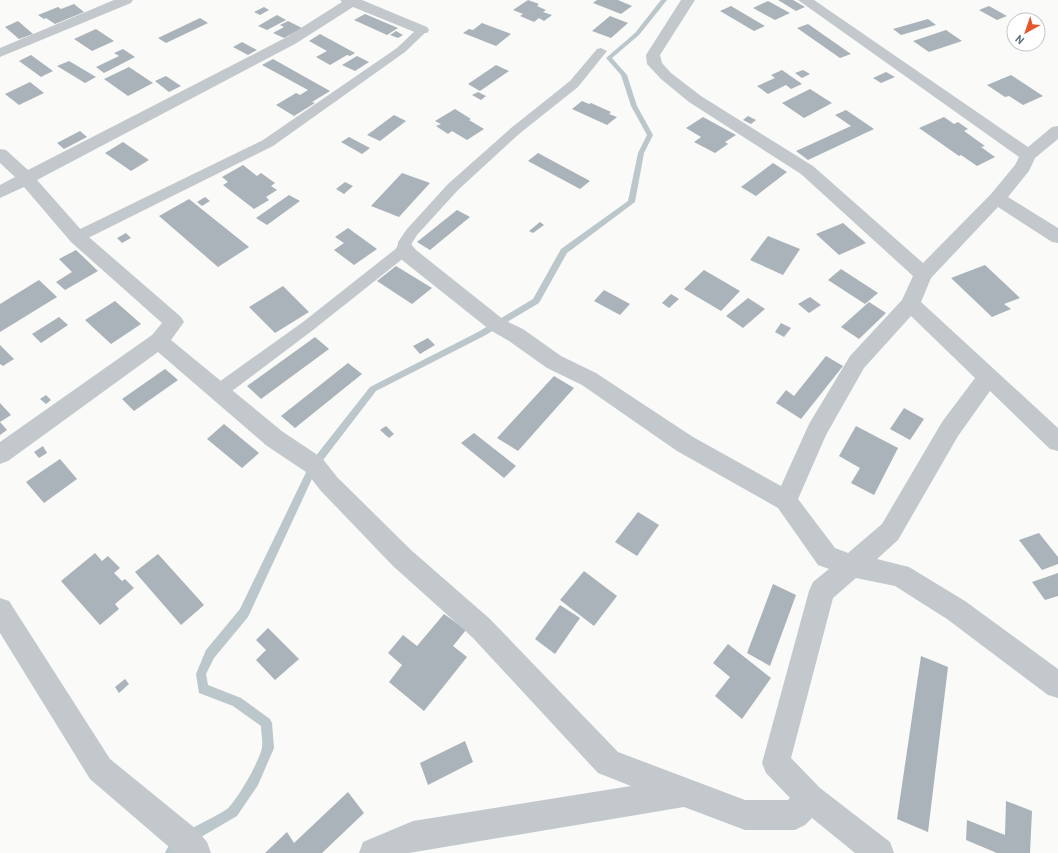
<svg xmlns="http://www.w3.org/2000/svg" width="1058" height="853" viewBox="0 0 1058 853" font-family="Barlow,sans-serif">
<style>
.lines{fill:none;stroke-linecap:round;stroke-linejoin:round}
.stream{fill:#bbc7cb;fill-rule:evenodd}
.building{fill:#aab3b9}
.lane{fill:#c3c8cc;fill-rule:evenodd}
.street{fill:#c3c8cc;fill-rule:evenodd}
</style>
<rect width="100%" height="100%" fill="#fafaf8"/>
<g class="lines">
<path class="stream" d="M 661,0 L 667,0 L 639,35 L 612,58 L 627,75 L 637,106 L 653,135 L 644,153 L 635,202 L 567,253 L 539,303 L 484,336 L 376,391 L 317,468 L 248,617 L 214,658 L 206,674 L 208,685 L 241,698 L 270,719 L 272,723 L 274,748 L 258,785 L 237,816 L 189,844 L 180,853 L 165,853 C 173,833 210,821 227,809 C 236,802 261,759 262,747 C 263,741 261,733 261,726 L 233,706 L 199,693 L 196,674 L 206,650 L 240,609 L 311,462 L 370,387 L 478,332 L 533,299 L 561,249 L 628,201 L 638,153 L 647,135 L 631,106 L 621,75 L 606,58 L 635,33 Z"/>
</g>
<g class="building">
<path d="M 528,0 L 539,4 L 537,6 L 546,10 L 543,12 L 552,15 L 544,21 L 539,18 L 534,22 L 520,16 L 523,14 L 513,10 Z"/>
<path d="M 597,0 L 618,0 L 632,6 L 621,14 L 593,3 Z"/>
<path d="M 778,0 L 793,0 L 805,7 L 796,11 Z"/>
<path d="M 768,1 L 790,13 L 775,20 L 753,8 Z"/>
<path d="M 74,4 L 84,12 L 55,24 L 46,18 L 44,19 L 38,15 L 58,7 L 61,9 Z"/>
<path d="M 731,6 L 765,26 L 754,31 L 720,11 Z"/>
<path d="M 989,6 L 1007,16 L 997,20 L 979,10 Z"/>
<path d="M 264,7 L 269,10 L 260,15 L 254,12 Z"/>
<path d="M 365,14 L 398,28 L 387,35 L 354,20 Z"/>
<path d="M 277,15 L 286,20 L 267,30 L 258,26 Z"/>
<path d="M 610,16 L 628,23 L 611,38 L 592,31 Z"/>
<path d="M 200,18 L 208,23 L 166,43 L 158,38 Z"/>
<path d="M 928,19 L 936,25 L 901,35 L 893,29 Z"/>
<path d="M 18,21 L 33,34 L 19,39 L 5,27 Z"/>
<path d="M 288,21 L 302,28 L 284,38 L 273,33 L 284,27 L 280,25 Z"/>
<path d="M 482,23 L 511,34 L 496,46 L 463,33 L 469,29 L 473,30 Z"/>
<path d="M 808,24 L 851,54 L 840,58 L 797,28 Z"/>
<path d="M 96,29 L 114,41 L 92,51 L 74,39 Z"/>
<path d="M 946,30 L 962,41 L 929,52 L 913,41 Z"/>
<path d="M 396,31 L 403,35 L 398,38 L 390,35 Z"/>
<path d="M 320,34 L 355,53 L 350,56 L 347,55 L 330,65 L 316,57 L 327,51 L 309,41 Z"/>
<path d="M 242,42 L 257,50 L 248,55 L 233,47 Z"/>
<path d="M 123,49 L 135,57 L 104,73 L 96,67 L 119,56 L 114,53 Z"/>
<path d="M 31,55 L 53,71 L 41,77 L 19,61 Z"/>
<path d="M 357,56 L 369,62 L 355,71 L 342,65 Z"/>
<path d="M 273,59 L 330,91 L 312,102 L 315,103 L 294,116 L 276,105 L 296,93 L 300,95 L 308,90 L 262,65 Z"/>
<path d="M 69,61 L 96,77 L 85,83 L 57,66 Z"/>
<path d="M 496,65 L 509,71 L 480,91 L 468,84 Z"/>
<path d="M 129,67 L 153,83 L 128,96 L 104,79 Z"/>
<path d="M 782,70 L 802,84 L 791,89 L 786,85 L 768,94 L 757,86 L 775,78 L 771,75 Z"/>
<path d="M 803,70 L 810,74 L 802,78 L 795,73 Z"/>
<path d="M 886,72 L 895,77 L 881,83 L 873,78 Z"/>
<path d="M 1011,75 L 1043,96 L 1023,105 L 1009,96 L 1005,97 L 987,85 Z"/>
<path d="M 166,76 L 181,86 L 169,92 L 155,81 Z"/>
<path d="M 30,82 L 44,93 L 19,105 L 5,94 Z"/>
<path d="M 810,89 L 832,103 L 804,118 L 782,103 Z"/>
<path d="M 478,92 L 486,96 L 481,100 L 472,95 Z"/>
<path d="M 582,101 L 589,104 L 591,103 L 611,112 L 609,114 L 617,117 L 607,125 L 572,109 Z"/>
<path d="M 455,109 L 471,119 L 469,120 L 484,129 L 467,140 L 452,131 L 448,134 L 436,126 L 441,124 L 435,121 Z"/>
<path d="M 846,110 L 874,129 L 808,160 L 796,151 L 851,126 L 835,115 Z"/>
<path d="M 394,115 L 406,121 L 380,141 L 367,135 Z"/>
<path d="M 748,116 L 756,120 L 751,124 L 743,120 Z"/>
<path d="M 703,117 L 736,135 L 725,142 L 728,144 L 715,153 L 694,142 L 701,137 L 686,128 Z"/>
<path d="M 944,117 L 954,124 L 958,122 L 968,129 L 964,131 L 985,146 L 981,147 L 995,157 L 977,166 L 961,155 L 959,156 L 919,128 Z"/>
<path d="M 80,131 L 87,137 L 64,149 L 57,143 Z"/>
<path d="M 349,137 L 370,148 L 362,154 L 341,142 Z"/>
<path d="M 123,142 L 149,160 L 131,171 L 105,153 Z"/>
<path d="M 538,153 L 590,181 L 580,189 L 528,161 Z"/>
<path d="M 773,163 L 787,172 L 756,196 L 741,187 Z"/>
<path d="M 243,165 L 257,176 L 261,173 L 275,183 L 271,186 L 277,190 L 266,197 L 269,200 L 254,209 L 223,185 L 228,182 L 222,177 Z"/>
<path d="M 402,173 L 430,183 L 399,217 L 371,206 Z"/>
<path d="M 345,182 L 353,186 L 344,194 L 336,189 Z"/>
<path d="M 289,195 L 300,201 L 267,225 L 256,218 Z"/>
<path d="M 205,197 L 210,201 L 202,206 L 197,202 Z"/>
<path d="M 189,199 L 249,247 L 218,267 L 159,216 Z"/>
<path d="M 457,210 L 470,217 L 430,250 L 417,242 Z"/>
<path d="M 540,222 L 544,225 L 533,233 L 529,231 Z"/>
<path d="M 843,223 L 866,243 L 839,255 L 816,234 Z"/>
<path d="M 348,228 L 377,249 L 354,265 L 334,250 L 344,243 L 335,237 Z"/>
<path d="M 126,233 L 131,238 L 122,243 L 117,238 Z"/>
<path d="M 768,236 L 800,249 L 783,275 L 750,260 Z"/>
<path d="M 76,250 L 98,271 L 65,290 L 56,282 L 72,272 L 59,259 Z"/>
<path d="M 985,265 L 1020,298 L 1004,304 L 1011,309 L 992,317 L 951,278 Z"/>
<path d="M 396,266 L 432,288 L 412,304 L 377,281 Z"/>
<path d="M 841,269 L 878,293 L 865,304 L 828,280 Z"/>
<path d="M 704,270 L 740,291 L 721,311 L 684,289 Z"/>
<path d="M 39,280 L 57,297 L 0,332 L 0,304 Z"/>
<path d="M 283,286 L 309,312 L 275,333 L 249,307 Z"/>
<path d="M 604,290 L 630,304 L 620,315 L 594,301 Z"/>
<path d="M 671,294 L 679,299 L 669,308 L 662,303 Z"/>
<path d="M 810,297 L 821,305 L 809,313 L 798,304 Z"/>
<path d="M 748,298 L 765,309 L 743,328 L 726,316 Z"/>
<path d="M 115,301 L 141,324 L 111,344 L 85,320 Z"/>
<path d="M 869,302 L 886,313 L 859,339 L 841,327 Z"/>
<path d="M 59,317 L 68,325 L 41,343 L 32,334 Z"/>
<path d="M 781,323 L 791,328 L 784,337 L 775,332 Z"/>
<path d="M 315,337 L 329,349 L 261,399 L 247,386 Z"/>
<path d="M 428,338 L 435,345 L 420,354 L 413,346 Z"/>
<path d="M 0,345 L 14,359 L 3,366 L 0,364 Z"/>
<path d="M 826,356 L 843,366 L 801,419 L 776,403 L 786,390 L 794,396 Z"/>
<path d="M 348,363 L 362,374 L 295,428 L 281,416 Z"/>
<path d="M 165,369 L 178,380 L 134,411 L 122,399 Z"/>
<path d="M 554,376 L 574,388 L 518,451 L 497,438 Z"/>
<path d="M 46,395 L 51,400 L 46,404 L 40,399 Z"/>
<path d="M 0,403 L 11,415 L 0,422 L 7,430 L 0,435 Z"/>
<path d="M 904,408 L 924,419 L 910,440 L 890,429 Z"/>
<path d="M 224,424 L 259,453 L 242,468 L 207,439 Z"/>
<path d="M 386,426 L 394,434 L 389,438 L 380,430 Z"/>
<path d="M 856,426 L 898,448 L 874,495 L 851,483 L 860,468 L 839,456 Z"/>
<path d="M 474,433 L 516,466 L 504,478 L 461,443 Z"/>
<path d="M 43,446 L 47,453 L 39,458 L 34,452 Z"/>
<path d="M 60,459 L 77,479 L 44,503 L 26,482 Z"/>
<path d="M 638,512 L 659,525 L 637,556 L 615,542 Z"/>
<path d="M 1039,533 L 1058,557 L 1058,564 L 1042,570 L 1019,540 Z"/>
<path d="M 95,553 L 102,561 L 108,556 L 120,568 L 114,573 L 122,581 L 125,579 L 134,588 L 115,604 L 119,609 L 100,625 L 61,581 Z"/>
<path d="M 158,554 L 204,605 L 181,625 L 135,572 Z"/>
<path d="M 584,571 L 617,596 L 594,626 L 560,600 Z"/>
<path d="M 1058,573 L 1058,596 L 1045,600 L 1032,582 Z"/>
<path d="M 773,584 L 796,595 L 770,666 L 747,653 Z"/>
<path d="M 560,605 L 580,618 L 555,654 L 535,639 Z"/>
<path d="M 444,614 L 466,630 L 453,646 L 467,657 L 424,711 L 389,682 L 402,665 L 388,653 L 403,635 L 417,646 Z"/>
<path d="M 268,628 L 299,659 L 275,680 L 256,660 L 266,650 L 256,640 Z"/>
<path d="M 728,644 L 771,678 L 742,719 L 715,696 L 730,677 L 713,663 Z"/>
<path d="M 921,656 L 948,667 L 928,832 L 897,819 Z"/>
<path d="M 125,679 L 129,684 L 119,693 L 115,687 Z"/>
<path d="M 465,741 L 473,762 L 428,785 L 420,763 Z"/>
<path d="M 348,792 L 364,813 L 322,853 L 265,853 L 287,832 L 294,843 Z"/>
<path d="M 1006,801 L 1032,811 L 1030,853 L 997,853 L 966,840 L 967,820 L 1005,835 Z"/>
</g>
<g class="lines">
<g class="lane">
<path d="M 422,27 L 428,30 L 405,52 L 273,146 L 82,241 L 77,242 L 72,241 L 70,237 L 72,233 L 263,140 L 397,48 L 418,28 Z"/>
<path d="M 601,48 L 607,51 L 578,87 L 519,134 L 458,190 L 417,235 L 412,243 L 410,253 L 313,330 L 224,397 L 218,399 L 212,397 L 210,392 L 212,387 L 303,322 L 398,247 L 398,242 L 407,229 L 448,184 L 511,128 L 570,81 L 597,49 Z"/>
</g>
<g class="street">
<path d="M 114,0 L 133,0 L 131,3 L 0,57 L 0,48 Z"/>
<path d="M 340,0 L 362,0 L 427,27 L 429,30 L 427,33 L 417,33 L 353,7 L 295,44 L 37,180 L 83,232 L 181,317 L 184,322 L 171,340 L 283,432 L 322,458 L 337,477 L 411,550 L 490,619 L 618,752 L 745,800 L 788,800 L 790,798 L 766,773 L 762,763 L 809,591 L 813,582 L 829,569 L 818,565 L 778,508 L 677,451 L 582,385 L 547,368 L 509,341 L 490,330 L 402,260 L 396,249 L 398,244 C 407,242 411,243 416,250 L 504,320 L 523,329 L 561,356 L 596,373 L 693,437 L 781,486 L 809,424 L 850,356 L 902,300 L 913,276 L 801,174 L 689,102 L 661,79 L 647,64 L 646,55 L 681,0 L 695,0 L 660,55 L 662,63 L 671,73 L 701,96 L 813,166 L 923,263 L 991,194 L 1015,165 L 1019,157 L 798,0 L 814,0 L 1028,147 L 1052,127 L 1058,126 L 1058,139 L 1035,158 L 1029,171 L 1008,197 L 1058,228 L 1058,243 L 1052,242 L 998,207 L 931,278 L 921,302 L 1058,428 L 1058,451 L 1050,449 L 990,391 L 958,436 L 898,540 L 877,559 L 909,567 L 965,601 L 1058,669 L 1058,698 L 1048,695 L 947,619 L 895,586 L 856,578 L 833,598 L 791,758 L 820,788 L 890,842 L 894,853 L 855,853 L 812,818 L 805,825 L 795,830 L 745,830 L 684,807 L 409,853 L 359,853 L 363,842 L 413,821 L 631,786 L 598,773 L 472,637 L 393,566 L 321,491 L 306,472 L 267,446 L 158,352 L 8,461 L 0,464 L 0,442 L 152,335 L 162,323 L 71,242 L 24,187 L 0,198 L 0,185 L 15,177 L 0,163 L 0,149 L 6,150 L 28,170 L 285,38 L 342,2 ZM 911,316 L 975,378 L 942,422 L 882,524 L 848,553 L 835,548 L 798,499 L 826,435 L 864,368 Z"/>
<path d="M 0,598 L 9,601 L 110,759 L 196,829 L 207,842 L 211,853 L 176,853 L 90,779 L 0,633 Z"/>
</g>
</g>
<g transform="translate(1026 32) rotate(220)"><circle r="19" fill="#ffffff" stroke="#c1c8cd"/>
<path d="M0-3L7 15L0 10L-7 15Z" fill="#e4572e"/>
<text y="-6" font-size="11" font-weight="bold" text-anchor="middle" fill="#657683">N</text>
</g>
</svg>
